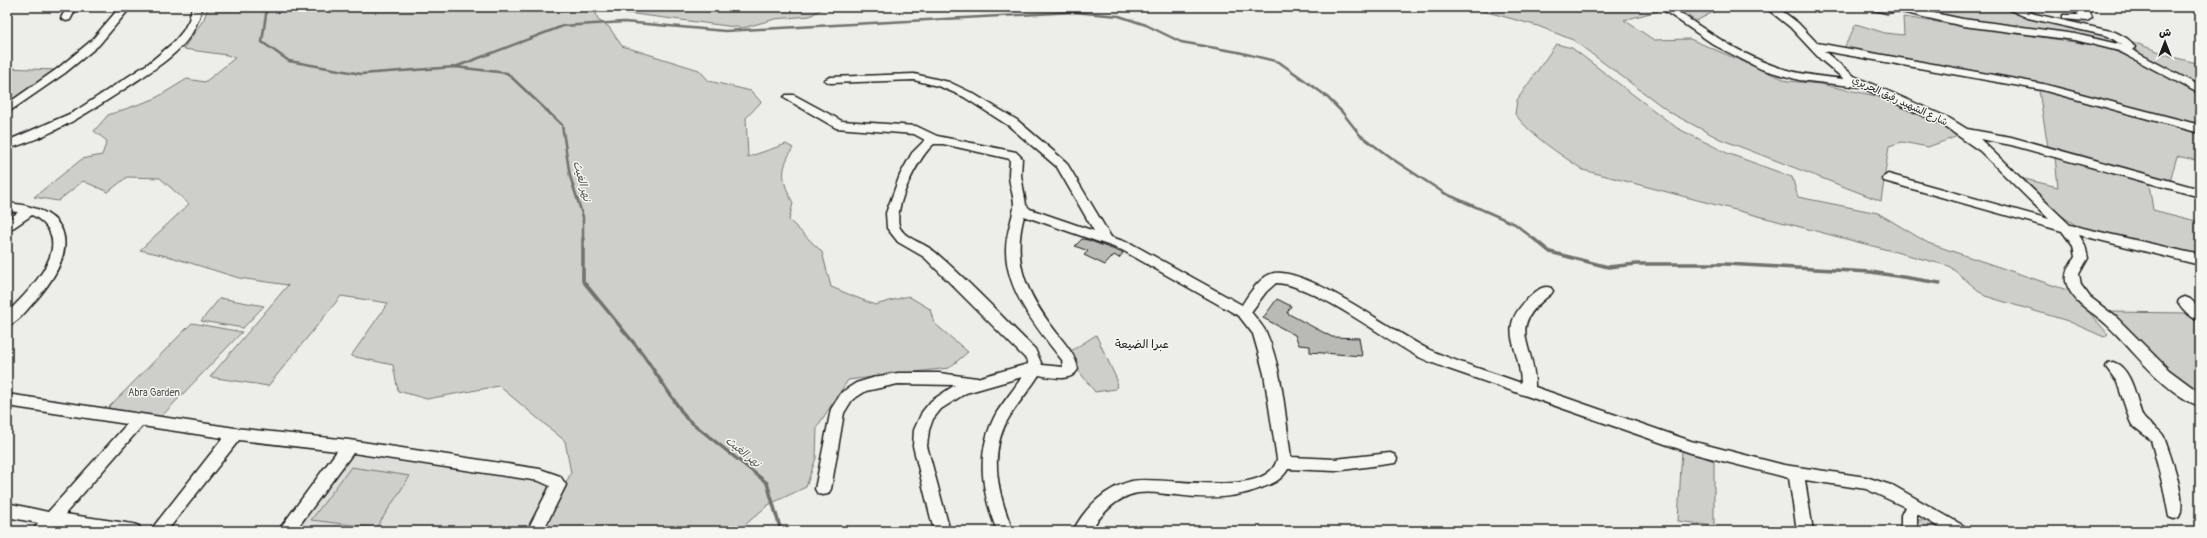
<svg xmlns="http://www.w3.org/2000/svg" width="2207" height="538" viewBox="0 0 2207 538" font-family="Pangolin,'Playpen Sans Arabic',sans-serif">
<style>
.built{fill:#ddddda}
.green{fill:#cececb;stroke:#757574}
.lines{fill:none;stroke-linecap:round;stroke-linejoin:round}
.stream-far1{stroke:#6f6f6d;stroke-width:2.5}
.stream{stroke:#6f6f6d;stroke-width:3.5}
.building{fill:#b9b9b6;stroke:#1c1c1c}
.minor-casing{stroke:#1c1c1c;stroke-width:3}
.minor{fill:#f6f6f2;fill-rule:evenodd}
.labels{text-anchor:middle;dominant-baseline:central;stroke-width:3;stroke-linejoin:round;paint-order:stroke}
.street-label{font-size:10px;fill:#1c1c1c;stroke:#f6f6f2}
.park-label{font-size:10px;fill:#515151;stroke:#f6f6f2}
.water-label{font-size:11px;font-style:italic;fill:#535352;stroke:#f6f6f2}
.quarter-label{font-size:12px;fill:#1c1c1c;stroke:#f6f6f2}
</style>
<rect width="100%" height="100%" fill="#edede9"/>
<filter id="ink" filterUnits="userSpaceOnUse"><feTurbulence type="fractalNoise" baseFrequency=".025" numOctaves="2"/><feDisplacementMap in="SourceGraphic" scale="8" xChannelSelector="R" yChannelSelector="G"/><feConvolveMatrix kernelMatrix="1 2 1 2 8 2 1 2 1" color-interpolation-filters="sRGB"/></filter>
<g filter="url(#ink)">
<path class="built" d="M 352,455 L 552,484 L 526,531 L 295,531 Z"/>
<g class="green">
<path d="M 208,7 L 825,7 L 810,16 L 775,19 L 743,28 L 595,9 L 598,20 L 609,27 L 622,46 L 699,70 L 709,81 L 751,91 L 761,102 L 746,118 L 748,157 L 786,144 L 793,148 C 779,170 782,181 793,203 L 789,220 L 822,252 L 831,287 L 875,305 L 908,296 L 930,309 L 934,323 L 968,352 L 949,368 L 848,380 L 817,427 L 816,458 L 806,487 L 768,505 L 738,531 L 541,531 L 571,473 L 565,441 L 499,386 L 427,399 L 398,391 L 393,365 L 351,356 L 388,303 L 341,296 L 268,386 L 210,377 L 288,285 L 239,278 L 171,257 L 140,250 L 189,204 L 160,178 L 127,177 L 108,192 L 83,181 L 58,201 L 34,197 L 82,159 L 102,155 L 107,141 L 94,131 L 108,115 L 154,99 L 187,79 L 205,82 L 235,58 L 227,55 L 183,49 L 204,19 Z"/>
<path d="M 1469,7 L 1653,7 L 1658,11 L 1624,20 L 1654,40 L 1690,39 L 1788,81 L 1820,84 L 1886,98 L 1951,127 L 1958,136 L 1928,147 L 1902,142 L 1889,146 L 1881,201 L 1720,139 L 1671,113 L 1573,40 L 1538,26 Z"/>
<path d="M 1673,7 L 1723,7 L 1696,21 Z"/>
<path d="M 1911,7 L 2001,7 L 2017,14 L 2100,33 L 2112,37 L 2117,43 L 2110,44 L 2079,35 L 1932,14 Z"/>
<path d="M 1903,17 L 2102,46 L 2127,56 L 2137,53 L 2133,42 L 2173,57 L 2200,64 L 2200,161 L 2177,156 L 2170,182 L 2048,147 L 2039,91 L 1987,76 L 1844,48 L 1856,24 L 1885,33 L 1904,35 Z"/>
<path d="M 1556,44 L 1572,48 L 1677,128 L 1727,153 L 1792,177 L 1798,197 L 1878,213 L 1928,243 L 2070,291 L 2108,334 L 2104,337 L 2068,321 L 1985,296 L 1949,266 L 1583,170 C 1559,153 1533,138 1515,114 L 1517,100 Z"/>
<path d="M 7,68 L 57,70 L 7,104 Z"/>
<path d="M 2055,157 L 2149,184 L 2153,210 L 2200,222 L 2200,258 L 2083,230 L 2056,212 L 2020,178 L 2058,187 Z"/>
<path d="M 220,298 L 264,306 L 243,328 L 201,321 Z"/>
<path d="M 2107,312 L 2191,313 L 2200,321 L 2200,397 L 2188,390 Z"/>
<path d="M 192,323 L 242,332 L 158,420 L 105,411 Z"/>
<path d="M 1096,335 L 1117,380 L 1116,389 L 1095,392 L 1078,370 L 1071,351 Z"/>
<path d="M 1682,449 L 1714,461 L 1714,526 L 1678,521 Z"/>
<path d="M 351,467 L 410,476 L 376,528 L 311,520 Z"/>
<path d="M 1917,520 L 1927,520 L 1945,531 L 1919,531 Z"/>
</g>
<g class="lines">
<g class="stream-far1">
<path d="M 267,7 L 262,42 L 289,61 L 361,74 L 455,67 L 507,73 L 562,125 L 570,176 L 583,217 L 583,240"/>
<path d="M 455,67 L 563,26 L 624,22 L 725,31 L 1073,12 L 1119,16 L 1146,25 L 1181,42 L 1238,52 L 1279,62 L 1325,95 L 1342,112 L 1360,135 L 1391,158 L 1444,193 L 1515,224 L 1535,240"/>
</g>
<g class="stream">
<path d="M 583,239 L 583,281 L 642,353 L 686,418 L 767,483 L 781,531"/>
<path d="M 1534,239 L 1550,252 L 1608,267 L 1637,264 L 1725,264 L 1871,272 L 1940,283"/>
</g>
</g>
<g class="building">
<path d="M 1082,239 L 1088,240 L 1123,253 L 1119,258 L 1114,255 L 1105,265 L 1084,255 L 1088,251 L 1075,246 Z"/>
<path d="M 1277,299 L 1291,306 L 1287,313 L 1332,337 L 1359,338 L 1362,356 L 1310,352 L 1310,346 L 1299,345 L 1295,335 L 1263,318 Z"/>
</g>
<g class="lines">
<defs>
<g id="minor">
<path d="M 67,7 L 77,7 L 70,20 L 66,21 L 61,18 Z"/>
<path d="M 120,7 L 131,7 L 99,45 L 65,73 L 7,113 L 7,104 L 57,69 L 91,41 Z"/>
<path d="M 192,7 L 202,7 C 200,16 197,24 192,33 C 178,55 153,70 132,84 C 93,110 53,136 7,149 L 7,141 L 74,112 L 149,63 L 174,42 L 183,31 L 189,20 Z"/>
<path d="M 1659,7 L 1671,7 C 1707,31 1744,58 1787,70 C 1805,75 1825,77 1844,79 L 1820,59 L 1790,27 L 1765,7 L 1777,7 L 1798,23 L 1817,43 L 2043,84 L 2200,125 L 2200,133 L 2042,90 L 1824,51 L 1854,76 L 1949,118 L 1967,129 L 2011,137 L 2200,189 L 2200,197 L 2011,145 L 1980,139 L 2070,225 L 2200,255 L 2200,265 L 2079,235 L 2085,245 L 2088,258 L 2079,274 L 2081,285 L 2090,297 L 2116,317 L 2169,370 L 2200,393 L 2200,406 C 2165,394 2134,351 2108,326 C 2094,312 2075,305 2067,285 C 2063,275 2069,265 2075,257 L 2073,246 L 2062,231 L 1884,181 L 1882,178 L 1888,174 L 2049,219 L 1980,151 L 1941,124 L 1860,87 L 1799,80 L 1761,69 L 1716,46 Z"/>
<path d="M 1868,7 L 1905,7 L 1963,19 L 2075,34 L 2122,45 L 2108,36 L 2028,18 L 2003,7 L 2017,7 L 2035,14 L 2115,32 C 2123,36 2130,39 2135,47 L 2132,50 L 2200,86 L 2200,94 L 2119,51 L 2075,40 L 1963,26 L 1897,11 L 1887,13 L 1869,9 Z"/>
<path d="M 2069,7 C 2079,7 2089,7 2092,18 L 2087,21 L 2063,19 L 2063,15 L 2079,15 Z"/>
<path d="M 914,74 L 949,82 L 972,93 L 1017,120 L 1066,162 L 1111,237 L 1132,244 L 1242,305 C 1249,294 1260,276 1274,273 C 1309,268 1395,333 1430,350 C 1459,363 1491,372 1521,383 C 1520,344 1494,328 1532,295 C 1538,290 1543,285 1551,288 L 1553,291 L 1551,294 C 1504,329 1536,344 1535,387 L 1691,441 L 1784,465 L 1866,477 L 1894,486 L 1964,526 L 1966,531 L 1945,531 L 1917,514 L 1917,531 L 1901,531 L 1901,515 L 1905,507 L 1866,489 L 1805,480 L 1813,531 L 1797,531 L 1789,478 L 1691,453 L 1443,367 C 1434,363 1424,360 1415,355 C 1381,336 1312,284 1276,283 L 1266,292 L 1251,312 C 1256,318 1262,325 1266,332 C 1283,370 1285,416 1291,457 L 1335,459 L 1390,453 L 1395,455 L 1397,459 L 1395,463 L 1335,471 L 1288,469 C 1282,480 1272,484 1261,488 C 1234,499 1205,499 1176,495 C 1161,494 1145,490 1130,495 C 1113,501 1100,516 1090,531 L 1073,531 C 1085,507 1107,487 1132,481 C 1160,475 1268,501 1277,459 L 1264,374 L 1259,355 L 1253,334 L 1239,316 L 1122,250 L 1024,216 C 1011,264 1028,295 1056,332 C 1065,344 1075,354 1078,369 C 1071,383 1051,377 1039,375 C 1029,391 1016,405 1007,421 C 988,456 999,497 1013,531 L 997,531 C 981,491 975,451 997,412 C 1005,400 1014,389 1022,377 L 966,393 L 941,409 L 933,419 L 929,430 L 927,446 L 950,531 L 934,531 L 913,446 L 914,430 L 922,412 L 931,401 L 955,385 L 898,384 L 866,391 L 852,400 L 844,413 L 831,489 L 828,494 L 823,495 L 818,494 L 815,489 L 831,409 L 842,392 L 856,383 L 879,376 L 898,373 L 939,373 L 977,378 L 1028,364 L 1028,361 L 924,257 L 898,242 L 887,228 L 886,213 L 900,175 L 912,153 L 925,140 L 914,134 L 836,128 L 786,99 L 784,97 L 786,95 L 794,95 L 842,121 L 916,126 L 937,136 L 1016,152 L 1022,158 L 1021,175 L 1026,205 L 1030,209 L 1094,231 L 1057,167 L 1009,126 L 964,97 L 941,87 L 914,80 L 830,83 L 824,80 L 830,77 ZM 934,144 L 943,144 L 1010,159 C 1010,164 1009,170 1009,175 C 1009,185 1015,198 1014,208 C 1011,223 1006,235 1006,250 C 1006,292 1038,329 1062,360 L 1063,367 L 1042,365 L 1035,349 C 1002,317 970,282 935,252 C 925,243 907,240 900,228 C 891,211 919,155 934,144 Z"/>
<path d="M 7,203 C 79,209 77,253 36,300 C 28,308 18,323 7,326 L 7,313 C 31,289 80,241 32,215 L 7,232 L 7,221 L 18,212 L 7,211 Z"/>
<path d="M 2185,297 L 2190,299 L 2200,308 L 2200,321 C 2192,319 2182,309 2178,302 L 2180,299 Z"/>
<path d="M 2113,362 C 2132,368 2136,399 2142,415 C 2146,424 2160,428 2164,437 C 2170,455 2188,500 2179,517 L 2174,519 L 2169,517 L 2163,486 L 2151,440 L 2132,425 L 2130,421 L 2117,382 L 2106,367 L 2108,363 Z"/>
<path d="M 7,394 L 235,428 L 349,440 L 540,469 L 560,476 L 566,485 L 543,531 L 527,531 L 550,486 L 539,481 L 353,453 L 295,531 L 278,531 L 337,451 L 239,440 L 167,531 L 150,531 L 223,438 L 142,426 L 65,514 L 133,524 L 139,526 L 141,531 L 87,531 L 55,526 L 51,531 L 33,531 L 38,523 L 7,517 L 7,503 L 48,512 L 127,424 L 7,406 Z"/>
</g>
</defs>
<use href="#minor" class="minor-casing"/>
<use href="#minor" class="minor"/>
</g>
</g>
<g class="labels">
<g class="street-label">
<text transform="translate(1900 101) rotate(25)">شارع الشهيد رفيق الحريري</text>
</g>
<g class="park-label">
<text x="154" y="393">Abra Garden</text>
</g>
<g class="water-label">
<text transform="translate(582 181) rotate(75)">نهر الغيث</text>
<text transform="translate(743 452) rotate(39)">نهر الغيث</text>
</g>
<g class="quarter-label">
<text x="1142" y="344">عبرا الضيعة</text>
</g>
</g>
<rect width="2207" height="538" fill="none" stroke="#f6f6f2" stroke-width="24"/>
<rect x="12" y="12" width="2183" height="514" fill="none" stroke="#1c1c1c" stroke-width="1.5" filter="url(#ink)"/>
<g transform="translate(2165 42)" stroke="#f6f6f2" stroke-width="3" paint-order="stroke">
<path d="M0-3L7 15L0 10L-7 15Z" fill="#1c1c1c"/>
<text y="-6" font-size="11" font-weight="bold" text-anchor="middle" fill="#1c1c1c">ش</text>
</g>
</svg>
